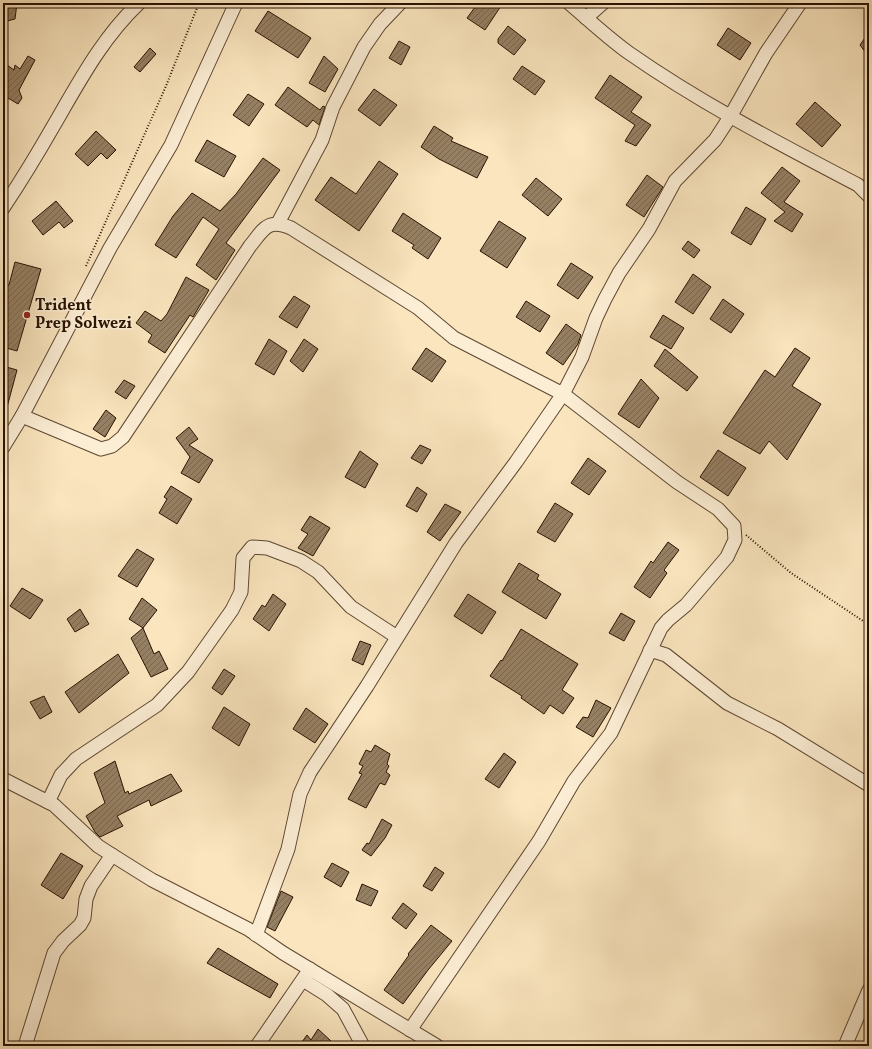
<svg xmlns="http://www.w3.org/2000/svg" width="872" height="1049" viewBox="0 0 872 1049" font-family="Vollkorn,serif">
<style>
.building{fill:url(#building-hatch);stroke:#291201}
.lines{fill:none;stroke-linecap:round;stroke-linejoin:round}
.street-casing{stroke:#5d4730;stroke-width:15}
.path{stroke:#291201;stroke-width:2;stroke-dasharray:1 2;stroke-linecap:butt}
.street{stroke:#fceed5;stroke-width:13}
.poi-dot{fill:#8f2418;stroke:#fceed5;stroke-width:1.5}
.labels{text-anchor:middle;dominant-baseline:central;stroke-width:3;stroke-linejoin:round;paint-order:stroke}
.poi-label{font-size:16px;font-weight:bold;fill:#291201;stroke:#fceed5;text-anchor:start}
</style>
<defs>
<pattern id="building-hatch" width="6" height="6" patternUnits="userSpaceOnUse"><rect width="6" height="6" fill="#968063"/><path d="M-1 1l2-2M0 6l6-6M5 7l2-2" fill="none" stroke="#7a674f"/></pattern>
</defs>
<rect width="100%" height="100%" fill="#fae5be"/>
<filter id="stains"><feTurbulence type="fractalNoise" baseFrequency=".005" numOctaves="4"/><feColorMatrix values="0 0 0 0 .2 0 0 0 0 .09 0 0 0 0 .02 0 0 0 .5 -.17"/></filter>
<radialGradient id="worn" r=".72"><stop offset=".6" stop-color="#630" stop-opacity="0"/><stop offset="1" stop-color="#630" stop-opacity=".3"/></radialGradient>
<g class="building">
<path d="M 3,3 L 17,3 L 15,19 L 3,22 Z"/>
<path d="M 478,3 L 503,3 L 485,30 L 467,18 Z"/>
<path d="M 268,11 L 311,38 L 298,58 L 255,31 Z"/>
<path d="M 508,26 L 526,40 L 514,55 L 498,43 L 498,39 Z"/>
<path d="M 728,28 L 751,43 L 740,60 L 717,45 Z"/>
<path d="M 869,32 L 869,57 L 860,45 Z"/>
<path d="M 399,41 L 410,47 L 401,65 L 389,58 Z"/>
<path d="M 150,48 L 156,54 L 140,72 L 134,67 Z"/>
<path d="M 28,56 L 35,60 L 19,90 L 22,98 L 18,104 L 3,95 L 3,72 L 7,65 L 14,70 L 15,65 L 20,69 Z"/>
<path d="M 324,56 L 338,69 L 325,92 L 309,83 Z"/>
<path d="M 522,66 L 545,81 L 535,95 L 513,79 Z"/>
<path d="M 610,75 L 642,97 L 631,112 L 651,125 L 636,146 L 625,141 L 635,125 L 595,98 Z"/>
<path d="M 288,87 L 320,110 L 323,106 L 325,107 L 319,125 L 313,120 L 307,127 L 275,105 Z"/>
<path d="M 374,89 L 397,105 L 380,126 L 358,110 Z"/>
<path d="M 248,94 L 264,104 L 249,126 L 233,115 Z"/>
<path d="M 815,102 L 841,125 L 822,147 L 796,124 Z"/>
<path d="M 434,126 L 453,138 L 451,141 L 488,157 L 477,178 L 439,159 L 421,147 Z"/>
<path d="M 96,131 L 116,150 L 107,159 L 101,153 L 88,166 L 75,154 Z"/>
<path d="M 207,140 L 236,156 L 224,177 L 195,161 Z"/>
<path d="M 263,158 L 280,170 L 226,243 L 235,250 L 216,280 L 196,265 L 219,229 L 203,217 L 176,258 L 155,245 L 173,216 L 192,193 L 220,211 L 236,194 Z"/>
<path d="M 379,161 L 398,174 L 359,231 L 315,200 L 331,177 L 356,194 Z"/>
<path d="M 782,167 L 800,181 L 784,202 L 803,214 L 792,232 L 774,221 L 785,212 L 761,193 Z"/>
<path d="M 647,175 L 663,187 L 644,217 L 626,205 Z"/>
<path d="M 536,178 L 562,199 L 548,216 L 522,195 Z"/>
<path d="M 56,201 L 73,221 L 64,228 L 59,222 L 43,235 L 32,221 Z"/>
<path d="M 746,207 L 766,219 L 751,245 L 731,233 Z"/>
<path d="M 403,213 L 441,238 L 428,259 L 412,248 L 414,245 L 392,231 Z"/>
<path d="M 499,221 L 526,238 L 507,268 L 480,251 Z"/>
<path d="M 688,241 L 700,250 L 694,258 L 682,249 Z"/>
<path d="M 15,262 L 41,269 L 17,351 L 3,347 L 3,308 L 5,301 L 3,300 L 3,284 L 9,285 Z"/>
<path d="M 571,263 L 593,277 L 578,299 L 557,285 Z"/>
<path d="M 693,274 L 711,287 L 693,314 L 675,302 Z"/>
<path d="M 186,277 L 209,290 L 193,317 L 190,315 L 165,353 L 148,342 L 152,335 L 136,323 L 145,311 L 161,321 L 167,314 Z"/>
<path d="M 294,296 L 310,306 L 297,328 L 279,317 Z"/>
<path d="M 723,299 L 744,314 L 731,333 L 710,319 Z"/>
<path d="M 526,301 L 550,316 L 540,332 L 516,317 Z"/>
<path d="M 663,315 L 684,328 L 671,349 L 650,337 Z"/>
<path d="M 566,324 L 581,335 L 578,344 L 563,365 L 546,353 Z"/>
<path d="M 269,339 L 287,351 L 274,375 L 255,364 Z"/>
<path d="M 304,339 L 318,349 L 303,372 L 290,361 Z"/>
<path d="M 426,348 L 446,361 L 432,382 L 412,369 Z"/>
<path d="M 795,348 L 810,358 L 792,386 L 821,404 L 787,460 L 769,441 L 760,454 L 723,433 L 765,370 L 775,377 Z"/>
<path d="M 665,349 L 698,377 L 687,391 L 654,366 Z"/>
<path d="M 3,366 L 17,370 L 6,411 L 3,410 Z"/>
<path d="M 641,379 L 659,398 L 639,428 L 618,414 Z"/>
<path d="M 124,380 L 135,386 L 126,399 L 115,392 Z"/>
<path d="M 106,410 L 116,418 L 105,437 L 93,429 Z"/>
<path d="M 189,427 L 198,439 L 189,445 L 213,460 L 199,483 L 181,473 L 190,457 L 176,438 Z"/>
<path d="M 420,445 L 431,450 L 422,464 L 411,458 Z"/>
<path d="M 718,450 L 746,468 L 728,496 L 700,477 Z"/>
<path d="M 360,451 L 378,464 L 365,488 L 345,477 Z"/>
<path d="M 588,458 L 606,471 L 589,495 L 571,483 Z"/>
<path d="M 171,486 L 192,499 L 177,524 L 159,513 L 167,499 L 164,497 Z"/>
<path d="M 417,487 L 427,494 L 417,512 L 406,506 Z"/>
<path d="M 555,503 L 573,514 L 555,542 L 537,532 Z"/>
<path d="M 445,504 L 461,512 L 440,541 L 427,532 Z"/>
<path d="M 310,516 L 330,528 L 313,556 L 298,548 L 308,534 L 301,530 Z"/>
<path d="M 668,542 L 679,550 L 664,570 L 667,573 L 650,598 L 634,587 L 651,561 L 653,563 Z"/>
<path d="M 137,549 L 154,559 L 137,587 L 118,576 Z"/>
<path d="M 519,563 L 539,575 L 537,579 L 561,594 L 546,619 L 502,592 Z"/>
<path d="M 22,588 L 43,600 L 30,619 L 10,606 Z"/>
<path d="M 273,594 L 286,604 L 269,631 L 253,619 L 262,605 L 265,607 Z"/>
<path d="M 468,594 L 496,612 L 482,634 L 454,616 Z"/>
<path d="M 142,598 L 157,610 L 143,628 L 129,619 Z"/>
<path d="M 80,609 L 89,624 L 75,632 L 67,619 Z"/>
<path d="M 621,613 L 635,621 L 624,641 L 609,633 Z"/>
<path d="M 143,628 L 154,654 L 159,651 L 168,669 L 151,677 L 131,638 Z"/>
<path d="M 521,629 L 578,664 L 562,690 L 574,698 L 563,714 L 550,705 L 544,714 L 521,698 L 522,696 L 490,676 L 501,660 L 502,661 Z"/>
<path d="M 360,641 L 371,645 L 363,665 L 352,660 Z"/>
<path d="M 118,654 L 129,673 L 79,713 L 65,692 Z"/>
<path d="M 224,669 L 235,676 L 222,695 L 212,688 Z"/>
<path d="M 44,696 L 52,712 L 40,719 L 30,702 Z"/>
<path d="M 596,700 L 611,708 L 593,737 L 576,727 L 583,717 L 588,718 Z"/>
<path d="M 224,707 L 250,724 L 239,746 L 212,728 Z"/>
<path d="M 306,708 L 328,724 L 315,743 L 293,729 Z"/>
<path d="M 375,745 L 390,754 L 387,764 L 389,766 L 386,772 L 390,775 L 385,785 L 380,783 L 366,808 L 348,799 L 362,774 L 359,773 L 363,766 L 359,764 L 366,750 L 371,752 Z"/>
<path d="M 504,753 L 516,762 L 499,788 L 485,779 Z"/>
<path d="M 115,761 L 125,793 L 128,791 L 129,794 L 171,774 L 182,791 L 151,806 L 149,800 L 117,816 L 123,826 L 100,837 L 95,832 L 86,816 L 105,803 L 94,773 Z"/>
<path d="M 382,819 L 392,825 L 385,838 L 371,856 L 362,850 L 367,843 L 369,844 Z"/>
<path d="M 61,853 L 83,866 L 63,899 L 41,885 Z"/>
<path d="M 332,863 L 349,872 L 341,887 L 324,877 Z"/>
<path d="M 435,867 L 444,873 L 432,891 L 423,886 Z"/>
<path d="M 362,884 L 378,891 L 371,906 L 356,900 Z"/>
<path d="M 281,891 L 293,897 L 275,931 L 267,927 Z"/>
<path d="M 403,903 L 417,914 L 406,929 L 392,918 Z"/>
<path d="M 431,925 L 452,941 L 428,970 L 403,1004 L 384,990 L 409,955 L 408,954 Z"/>
<path d="M 218,948 L 278,984 L 270,998 L 207,963 Z"/>
<path d="M 318,1029 L 331,1041 L 327,1046 L 299,1046 L 307,1035 L 311,1040 Z"/>
</g>
<g class="lines">
<defs>
<g id="street">
<path d="M 569,3 C 589,20 608,38 629,53 C 702,104 780,144 858,185 L 869,196"/>
<path d="M 586,18 L 603,3"/>
<path d="M 3,208 C 21,181 38,153 54,125 C 79,82 102,38 139,3"/>
<path d="M 278,223 L 322,140 L 333,107 L 364,47 L 380,24 L 400,3"/>
<path d="M 22,416 L 101,449 L 112,446 L 123,437 L 250,246 C 264,229 267,218 291,228 L 418,308 L 454,338 L 563,394 L 677,482 L 718,509 L 734,526 L 735,540 L 727,557 L 686,605 L 668,620 L 661,628 L 611,733 L 574,781 L 539,841 L 410,1030"/>
<path d="M 3,447 L 22,416 L 110,248 L 171,145 L 236,3"/>
<path d="M 650,650 L 666,655 L 727,703 L 778,729 L 869,785"/>
<path d="M 3,779 L 54,805 L 98,846 L 112,855 L 152,880 L 248,929 L 283,953 L 437,1046"/>
<path d="M 48,802 L 61,775 L 76,759 L 157,705 L 188,672 L 232,610 L 241,592 L 243,558 L 252,547 L 267,548 L 301,561 L 318,572 L 351,607 L 397,637"/>
<path d="M 256,935 L 288,849 L 300,794 L 310,772 L 367,686 L 456,543 L 516,462 L 563,394 L 582,357 L 596,318 L 605,299 L 619,273 L 649,229 L 675,181 L 715,140 L 730,117 L 766,53 L 800,3"/>
<path d="M 303,980 L 327,995 L 343,1009 L 363,1046"/>
<path d="M 25,1046 L 54,953 L 63,941 L 80,925 L 84,918 L 86,899 L 91,886 L 112,855"/>
<path d="M 257,1046 L 310,969"/>
<path d="M 845,1046 L 869,990"/>
</g>
</defs>
<use href="#street" class="street-casing"/>
<g class="path">
<path d="M 86,266 L 166,86 L 199,3"/>
<path d="M 746,535 L 791,573 L 869,625"/>
</g>
<use href="#street" class="street"/>
</g>
<circle class="poi-dot" cx="27" cy="315" r="4"/>
<g class="labels">
<g class="poi-label">
<text x="35" y="306">Trident<tspan x="35" dy="18">Prep Solwezi</tspan></text>
</g>
</g>
<rect width="872" height="1049" fill="none" stroke="#fae5be" stroke-width="16"/>
<rect x="4" y="4" width="864" height="1041" fill="none" stroke="#291201" stroke-width="2"/>
<rect x="8" y="8" width="856" height="1033" fill="none" stroke="#291201"/>
<rect width="100%" height="100%" filter="url(#stains)"/>
<rect width="100%" height="100%" fill="url(#worn)"/>
</svg>
